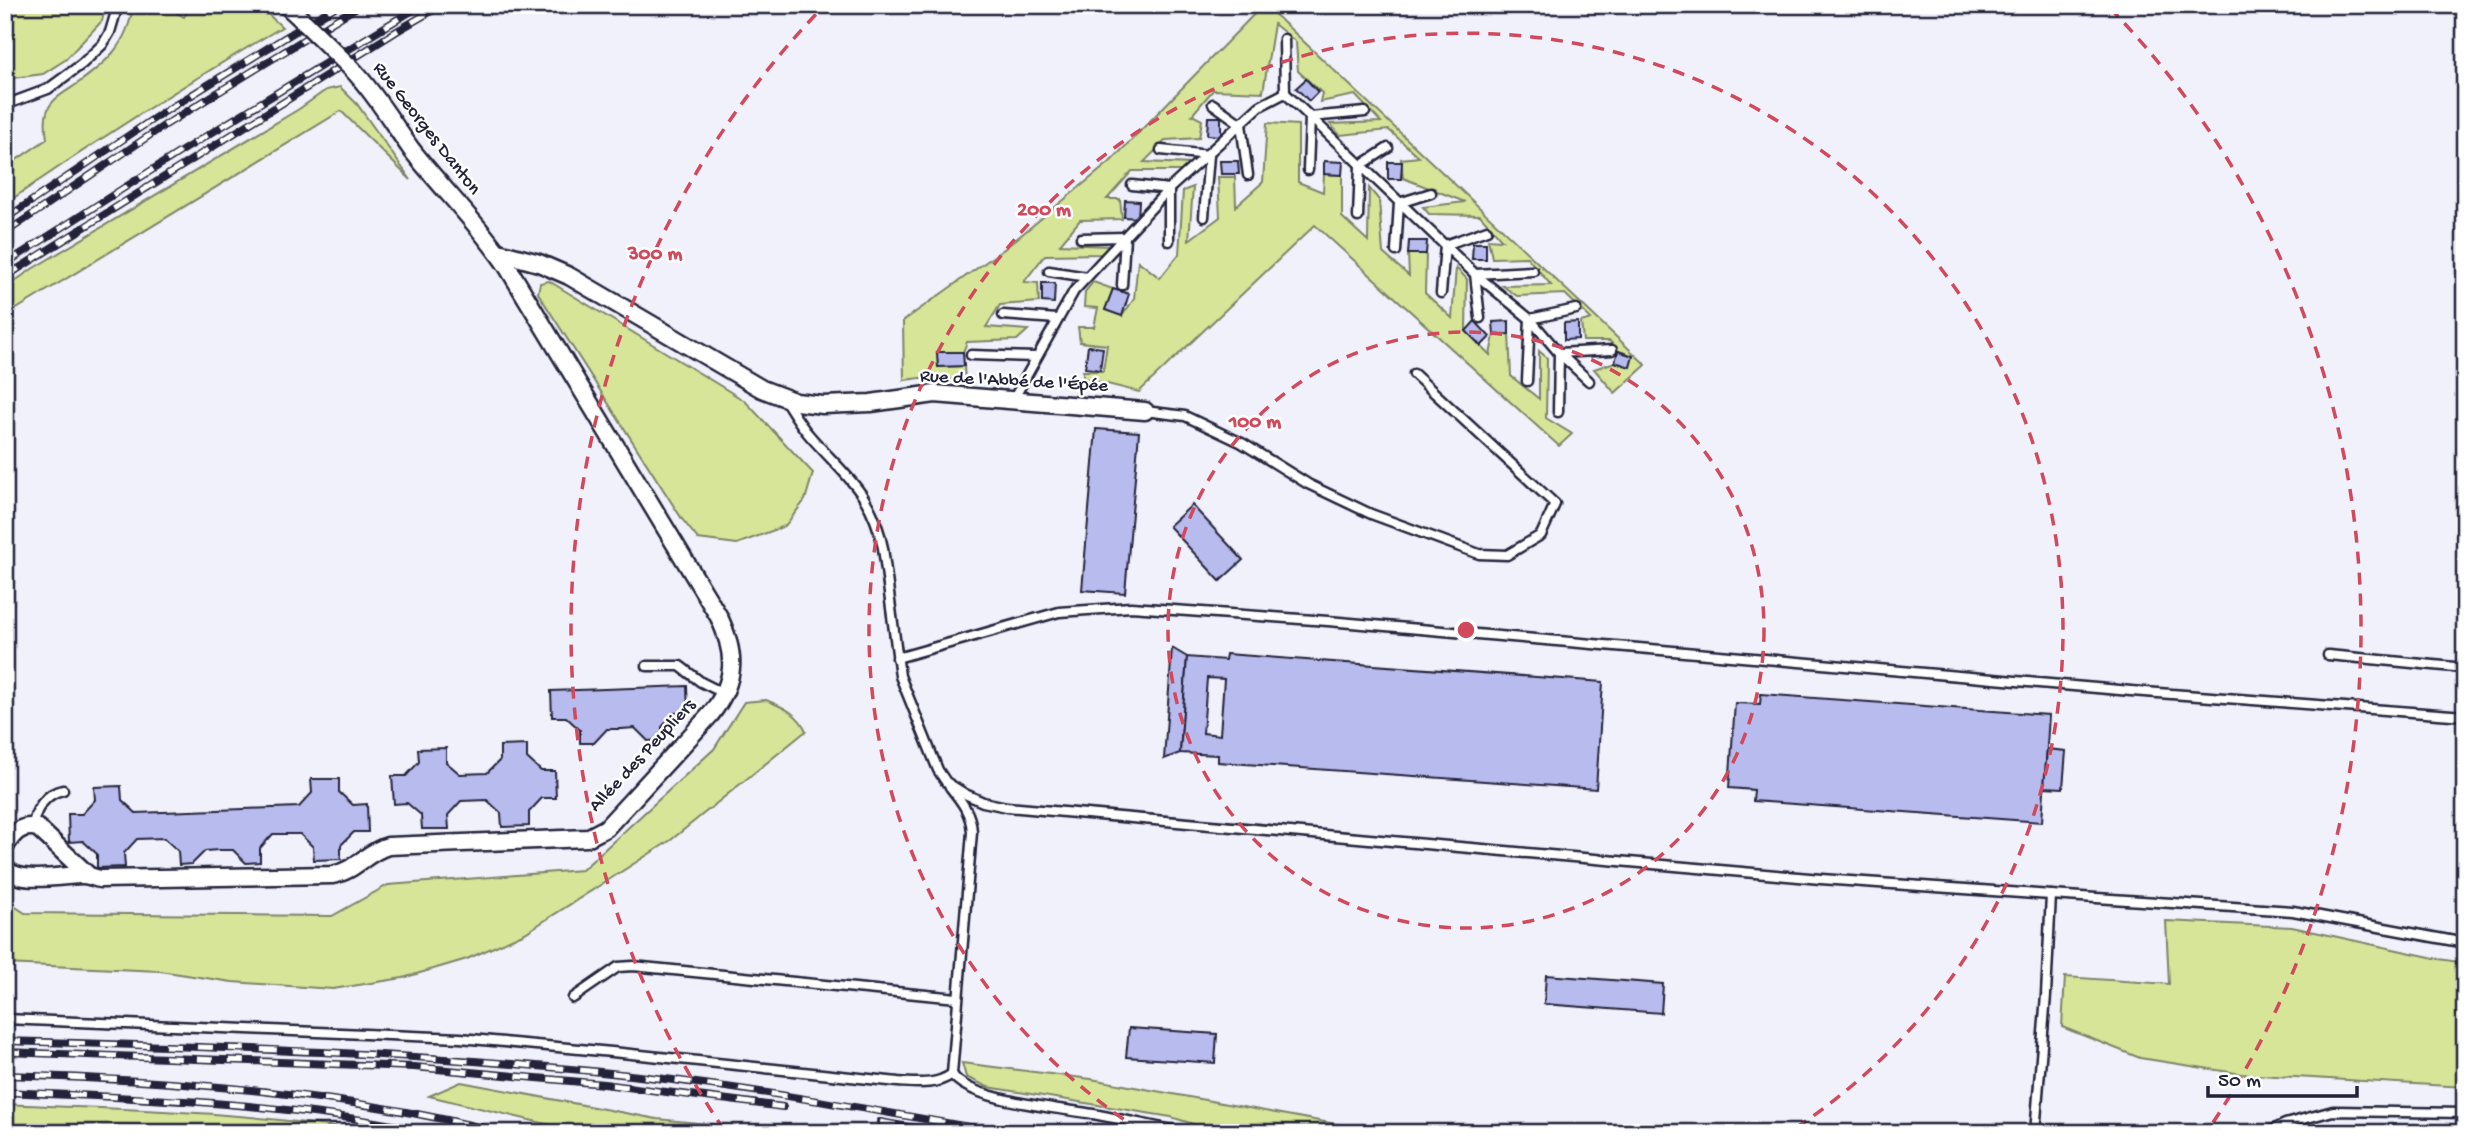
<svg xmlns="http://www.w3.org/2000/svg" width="2470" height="1138" viewBox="0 0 2470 1138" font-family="'Gochi Hand',sans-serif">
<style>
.green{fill:#d7e598;stroke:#7c846a;stroke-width:2}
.building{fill:#b8bbed;stroke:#22223b;stroke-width:2;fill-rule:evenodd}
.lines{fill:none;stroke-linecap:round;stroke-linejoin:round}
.service-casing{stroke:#22223b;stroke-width:13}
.minor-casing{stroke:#22223b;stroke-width:21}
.service{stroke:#fff;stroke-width:8}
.minor{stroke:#fff;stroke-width:16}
.rail-casing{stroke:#22223b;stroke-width:8}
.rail{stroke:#fff;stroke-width:5;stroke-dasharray:16;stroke-linecap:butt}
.minor-bridge-casing{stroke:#22223b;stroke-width:21;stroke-linecap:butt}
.minor-bridge{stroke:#fff;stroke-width:16}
.ring{fill:none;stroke:#d1495b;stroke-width:3.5;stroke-dasharray:12 9}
.labels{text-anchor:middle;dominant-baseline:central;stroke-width:5;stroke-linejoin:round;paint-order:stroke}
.street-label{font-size:19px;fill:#22223b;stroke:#fff}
.centre{fill:#d1495b;stroke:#fff;stroke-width:3.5}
.ring-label{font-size:21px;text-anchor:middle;font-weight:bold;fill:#d1495b;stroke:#fff;stroke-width:5;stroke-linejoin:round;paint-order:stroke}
</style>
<rect width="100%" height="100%" fill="#f1f1fb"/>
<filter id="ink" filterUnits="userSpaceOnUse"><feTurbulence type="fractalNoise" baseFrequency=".0143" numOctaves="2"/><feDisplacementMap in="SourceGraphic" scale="14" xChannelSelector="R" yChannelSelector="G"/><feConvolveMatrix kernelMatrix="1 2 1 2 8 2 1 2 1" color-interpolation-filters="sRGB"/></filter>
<g filter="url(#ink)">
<g class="green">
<path d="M 5,5 L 106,5 L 102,21 L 65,60 L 43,74 L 5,79 Z"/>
<path d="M 133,5 L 163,5 L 184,17 L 191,5 L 258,5 L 282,27 C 187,83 95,141 5,204 L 5,155 L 16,160 L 47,139 C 46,130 44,121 47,112 C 51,99 64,93 74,86 C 105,64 128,45 133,5 Z"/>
<path d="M 1263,5 L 1265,5 L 1646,365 L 1615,393 L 1594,369 L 1615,362 L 1630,366 L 1633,356 L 1616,350 L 1610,341 L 1583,341 L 1581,322 L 1591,319 L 1565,294 L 1517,296 L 1503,286 L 1551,285 L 1527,257 L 1492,258 L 1488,239 L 1502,240 L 1480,215 L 1429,214 L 1423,207 L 1465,202 L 1403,178 L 1401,159 L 1419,157 L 1389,130 L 1340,135 L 1330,124 L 1381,122 L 1355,95 L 1320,102 L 1322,93 L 1298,71 L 1296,42 L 1274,24 L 1263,92 L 1213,90 L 1192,115 L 1202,120 L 1199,138 L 1166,140 L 1144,162 L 1191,164 L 1182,171 L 1132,171 L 1107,199 L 1120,199 L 1122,219 L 1080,220 L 1060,244 L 1111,246 L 1101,254 L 1045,255 L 1024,282 L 1038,283 L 1039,302 L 1000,305 L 986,327 L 1028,330 L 1017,340 L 967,342 L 963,352 L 937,352 L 938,367 L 964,366 L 965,381 L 928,377 L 904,380 L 903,321 L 1004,249 L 1110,162 Z"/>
<path d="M 340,87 L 357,104 L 411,180 L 341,111 L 5,316 L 5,288 L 32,269 L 299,109 L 326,90 Z"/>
<path d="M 1267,123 L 1298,125 L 1298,182 L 1323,192 L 1324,174 L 1342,175 L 1342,217 L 1368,241 L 1369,188 L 1379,200 L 1383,253 L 1409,276 L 1408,254 L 1426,254 L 1425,293 L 1452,318 L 1456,268 L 1467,279 L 1466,331 L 1490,355 L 1494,335 L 1509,334 L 1511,376 L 1539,399 L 1539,351 L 1547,358 L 1546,418 L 1572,434 L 1559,446 L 1315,225 L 1139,392 L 1083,378 L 1083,371 L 1103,371 L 1107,345 L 1080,342 L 1078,327 L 1094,327 L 1098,308 L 1084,307 L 1085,292 L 1093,282 L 1113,289 L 1105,310 L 1122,316 L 1134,299 L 1138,261 L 1160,278 L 1179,254 L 1183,191 L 1193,187 L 1189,240 L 1220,217 L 1218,177 L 1235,177 L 1236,206 L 1263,182 Z"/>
<path d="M 549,281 L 745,401 L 813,473 L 805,500 L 785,526 L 737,544 L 698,539 L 682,519 L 538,293 L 540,283 Z"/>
<path d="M 766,700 C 783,707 798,713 806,731 L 671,840 L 525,933 L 467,959 L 403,978 L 333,989 L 232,982 L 160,971 L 5,964 L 5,900 L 25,913 L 332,916 L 388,885 L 582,870 L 714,749 L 744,702 Z"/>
<path d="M 2166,921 L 2292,927 L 2439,959 L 2465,963 L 2465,1087 L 2242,1074 L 2140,1058 L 2062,1027 L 2065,977 L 2169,984 Z"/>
<path d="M 962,1063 L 1091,1079 L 1385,1133 L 1222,1133 L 1171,1117 L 988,1087 L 966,1077 Z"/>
<path d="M 461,1082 L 657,1119 L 801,1133 L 584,1133 L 429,1096 Z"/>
<path d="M 5,1104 C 127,1110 251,1111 372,1133 L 5,1133 Z"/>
</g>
<g class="building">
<path d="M 1306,79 L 1318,92 L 1309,101 L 1296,88 Z"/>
<path d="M 1208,117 L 1221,117 L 1221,136 L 1207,135 Z"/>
<path d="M 1220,161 L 1238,161 L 1239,174 L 1221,174 Z"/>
<path d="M 1324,161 L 1343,162 L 1342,175 L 1324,174 Z"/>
<path d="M 1388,162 L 1402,162 L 1401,179 L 1388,179 Z"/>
<path d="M 1125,200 L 1139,201 L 1138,218 L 1124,217 Z"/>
<path d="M 1409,241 L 1427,241 L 1426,254 L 1408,254 Z"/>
<path d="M 1473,243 L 1486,243 L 1486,259 L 1472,259 Z"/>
<path d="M 1042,283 L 1055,283 L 1054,303 L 1042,302 Z"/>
<path d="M 1113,289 L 1129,294 L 1122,316 L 1105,310 Z"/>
<path d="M 1475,321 L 1490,337 L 1481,346 L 1466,331 Z"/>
<path d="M 1509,321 L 1509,334 L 1494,335 L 1493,322 Z"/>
<path d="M 1578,322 L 1578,339 L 1564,340 L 1564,323 Z"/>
<path d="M 1088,346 L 1103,348 L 1100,370 L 1085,368 Z"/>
<path d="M 1618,351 L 1633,356 L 1630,367 L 1615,362 Z"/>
<path d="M 937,352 L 963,352 L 964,366 L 938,367 Z"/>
<path d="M 1096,429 L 1139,432 L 1125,593 L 1082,590 Z"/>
<path d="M 1192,505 L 1243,560 L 1220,581 L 1169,526 Z"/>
<path d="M 1172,648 L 1187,657 L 1180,753 L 1164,759 Z"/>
<path d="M 1226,654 L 1603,682 L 1596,789 L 1218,762 L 1218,755 L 1180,753 L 1187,657 L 1225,660 ZM 1207,678 L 1224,679 L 1220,735 L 1203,733 Z"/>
<path d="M 687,686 L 688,713 L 674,713 L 662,727 L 662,740 L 648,741 L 635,728 L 621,729 L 607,729 L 594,743 L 580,743 L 580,730 L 566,717 L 552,717 L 551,691 Z"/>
<path d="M 1761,694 L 2049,715 L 2042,822 L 1753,801 L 1754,790 L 1729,788 L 1735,703 L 1760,704 Z"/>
<path d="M 527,745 L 527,758 L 541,771 L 555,771 L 556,798 L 542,798 L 529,812 L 529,826 L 502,827 L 501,813 L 487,800 L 461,801 L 448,815 L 449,829 L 422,829 L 421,815 L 407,803 L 394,804 L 392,776 L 406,776 L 419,762 L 418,749 L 446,748 L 446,762 L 460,774 L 487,773 L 500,760 L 500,746 Z"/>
<path d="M 2047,749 L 2066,751 L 2063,788 L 2044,787 Z"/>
<path d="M 311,779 L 339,779 L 339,792 L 353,805 L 367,804 L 368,832 L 354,832 L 341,845 L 341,859 L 314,860 L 313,847 L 300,834 L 273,834 L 260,848 L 260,862 L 246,863 L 233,850 L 219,850 L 205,851 L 192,864 L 179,865 L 178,851 L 164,838 L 137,839 L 124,853 L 125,867 L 97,868 L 97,854 L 83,841 L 69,842 L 68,814 L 82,814 L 95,800 L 94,787 L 121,786 L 122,800 L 136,813 L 299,807 L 312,793 Z"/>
<path d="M 1546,975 L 1663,984 L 1661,1013 L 1544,1004 Z"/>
<path d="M 1129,1028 L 1217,1034 L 1215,1063 L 1126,1057 Z"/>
</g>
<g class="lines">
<defs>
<g id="service">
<path d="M 1284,39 L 1285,93"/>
<path d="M 1213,104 L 1241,124 L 1248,175"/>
<path d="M 5,105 L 48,89 L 82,64 L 103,44 L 110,32 L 118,5"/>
<path d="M 1161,150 L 1209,155 L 1204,217"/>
<path d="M 1308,170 L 1310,117 L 1365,112"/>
<path d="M 1132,185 L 1169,189 L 1169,241"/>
<path d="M 1358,217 L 1360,166 L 1388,148"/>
<path d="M 1081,238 L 1125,237 L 1122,285"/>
<path d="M 1396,251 L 1399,203 L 1431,193"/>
<path d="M 1049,271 L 1087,277"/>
<path d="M 1441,293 L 1445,245 L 1487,230"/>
<path d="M 1003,315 L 1057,319"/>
<path d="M 1480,318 L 1475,274 L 1533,271"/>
<path d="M 971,355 L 1036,357"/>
<path d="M 1527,381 L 1530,319 L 1576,309"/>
<path d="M 785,400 C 793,412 800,425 810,436 C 845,476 872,492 883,548 L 900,676 L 938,770 L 946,782 L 965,794 L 983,802 L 1007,807 L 1821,879 L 2051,895 L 2046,995 L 2035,1133"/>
<path d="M 1013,400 L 1074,291 L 1169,189 L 1260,106 L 1285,93 L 1475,274 L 1530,319 L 1559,353 L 1589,381"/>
<path d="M 1145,411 L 1185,416 L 1242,443 L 1308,484 L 1371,514 L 1479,554 L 1507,555 L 1541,535 L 1555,504 L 1414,374"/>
<path d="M 1558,412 L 1559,353 L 1612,350"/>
<path d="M 2328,655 L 2465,668"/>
<path d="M 897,658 L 1059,612 L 1131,607 L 1328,621 L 2131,691 L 2465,716"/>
<path d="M 647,666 L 680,666 L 701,682 L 725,694"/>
<path d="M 33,827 C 34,810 46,793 63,790"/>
<path d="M 2051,895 L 2293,911 L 2465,943"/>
<path d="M 573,998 L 618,967 L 633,966 L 957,998"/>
<path d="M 5,1019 L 460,1038 L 612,1052 L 898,1082 C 916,1083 936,1086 952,1074 L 972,832 C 971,813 962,802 950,787"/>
<path d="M 952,1074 C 968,1101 1061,1108 1093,1114 C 1125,1120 1156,1127 1188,1133"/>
<path d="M 2266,1133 L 2285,1124 L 2333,1111 L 2465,1113"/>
</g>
<g id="minor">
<path d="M 286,5 L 297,15"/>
<path d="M 498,252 L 539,263 L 569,276 L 762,389 L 796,402 L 823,405 L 871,403 L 935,394 L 1145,411"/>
<path d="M 5,847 C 13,833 21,824 38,828 L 88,875"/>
<path d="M 5,868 C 19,885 62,875 83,875 C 89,875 94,878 100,879 L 332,875 C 354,872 366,852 388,846 L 587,838 L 606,828 L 711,714 C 737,680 736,654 719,617 L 507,266 C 479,224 442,189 411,149 C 391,121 377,96 353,70"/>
</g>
</defs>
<use href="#service" class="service-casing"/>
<use href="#minor" class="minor-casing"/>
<use href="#service" class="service"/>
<use href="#minor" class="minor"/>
<defs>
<g id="rail">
<path d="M 5,219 L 159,115 L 338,5"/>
<path d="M 5,233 L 165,125 L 360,5"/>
<path d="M 5,264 L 180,152 L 421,5"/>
<path d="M 5,277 L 397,31 L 442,5"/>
<path d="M 5,1041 C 204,1047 403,1052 601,1072 C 735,1085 869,1109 1003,1133"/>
<path d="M 5,1052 L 414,1067 L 604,1084 L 783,1107"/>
<path d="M 5,1075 C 175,1080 339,1092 504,1133"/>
<path d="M 5,1092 C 149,1098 292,1103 434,1133"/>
<path d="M 880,1122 L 942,1133"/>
</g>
</defs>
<use href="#rail" class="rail-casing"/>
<use href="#rail" class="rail"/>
<defs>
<path id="minor-bridge" d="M 297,15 L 353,70"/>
</defs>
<use href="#minor-bridge" class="minor-bridge-casing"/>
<use href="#minor-bridge" class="minor-bridge"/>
</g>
</g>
<g class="ring">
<circle cx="1466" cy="630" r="298"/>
<path d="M1141 1131A597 597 0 1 1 1791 1131"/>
<path d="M724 1130A895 895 0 0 1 822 8M2110 8A895 895 0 0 1 2208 1130"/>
</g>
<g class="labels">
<g class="street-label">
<text transform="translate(426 129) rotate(52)">Rue Georges Danton</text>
<text transform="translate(1014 382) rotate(3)">Rue de l'Abbé de l'Épée</text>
<text transform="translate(643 756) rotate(-47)">Allée des Peupliers</text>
</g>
</g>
<circle cx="1466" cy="630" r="10" class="centre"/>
<g class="ring-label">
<text x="1044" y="215">200 m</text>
<text x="655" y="259">300 m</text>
<text x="1255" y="427">100 m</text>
</g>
<rect width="2470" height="1138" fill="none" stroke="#fff" stroke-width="28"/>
<rect x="14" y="14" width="2442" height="1110" fill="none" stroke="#22223b" stroke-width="2.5" filter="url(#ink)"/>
<path d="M2208 1086v10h149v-10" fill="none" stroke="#22223b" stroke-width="3.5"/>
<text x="2218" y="1086" font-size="21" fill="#22223b" stroke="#ffffff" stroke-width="5" paint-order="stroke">50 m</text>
</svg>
